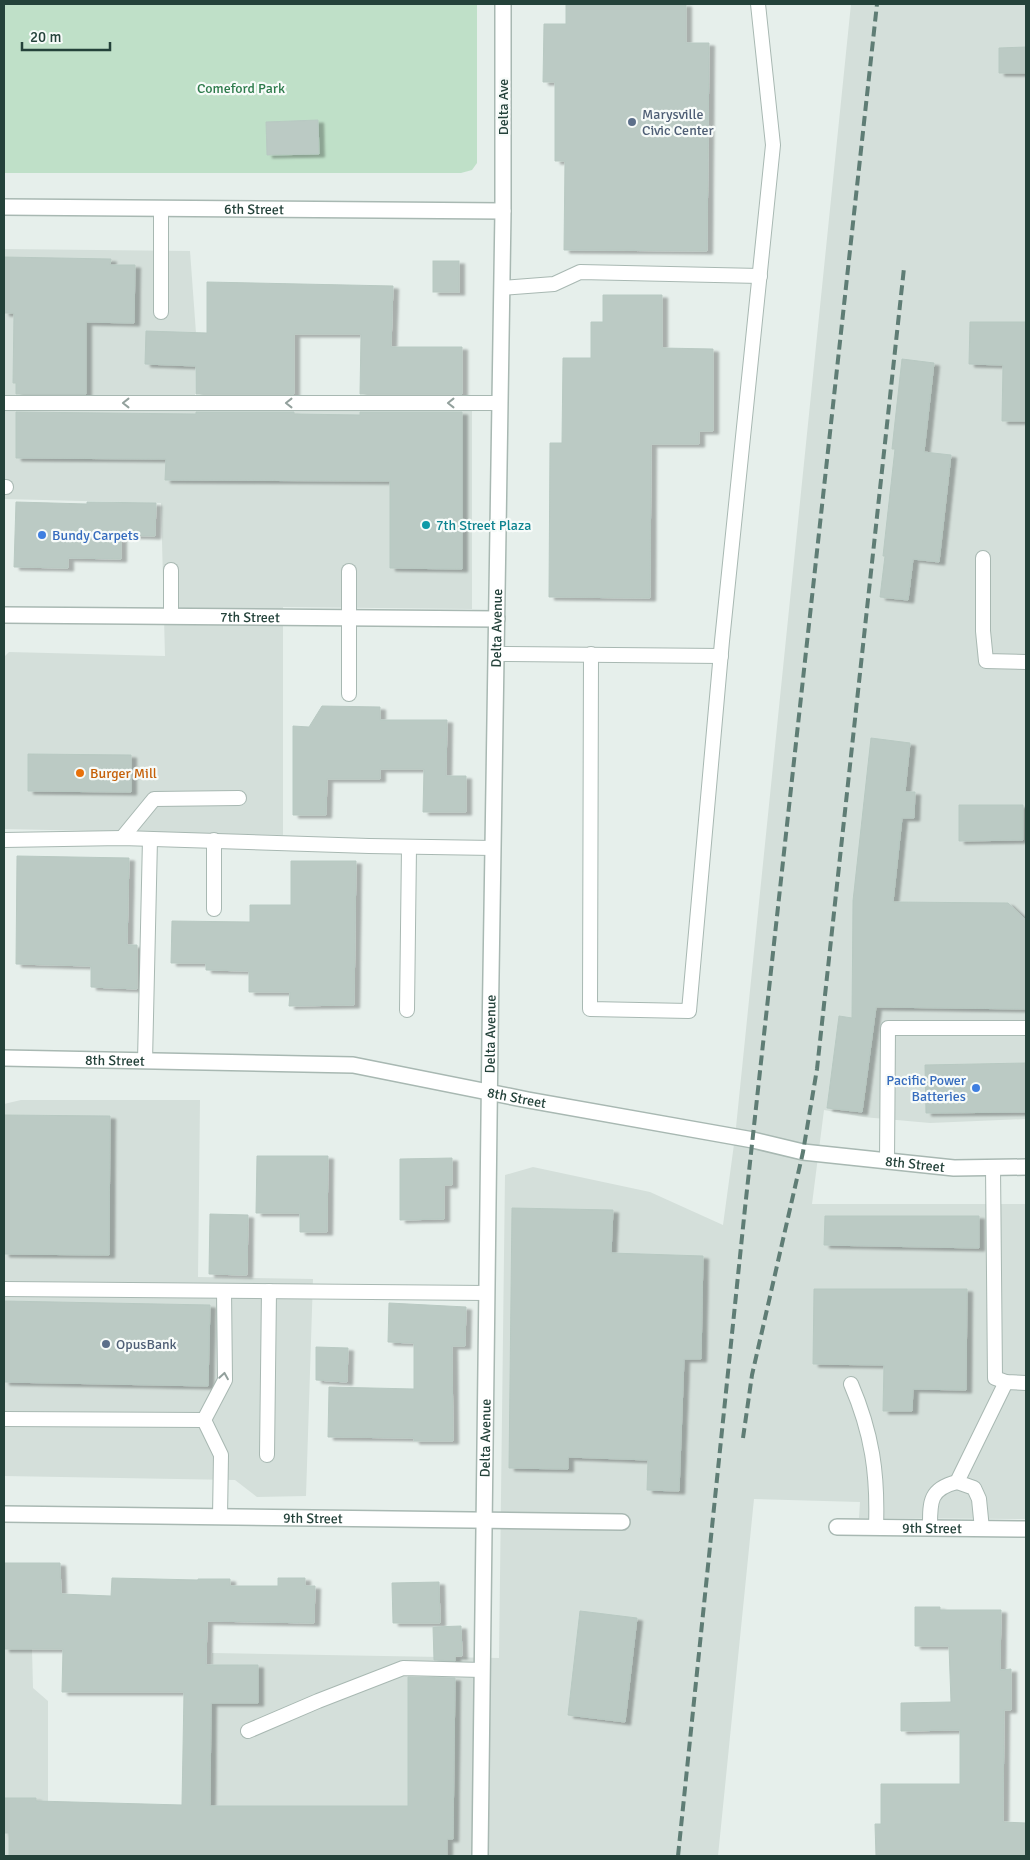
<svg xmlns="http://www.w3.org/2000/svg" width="1030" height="1860" viewBox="0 0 1030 1860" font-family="Signika,sans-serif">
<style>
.built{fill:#d4dfda}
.green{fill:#bfe0c8}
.building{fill:#bbcac4;stroke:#b8c9c2;filter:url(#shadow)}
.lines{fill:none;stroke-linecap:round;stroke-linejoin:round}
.service-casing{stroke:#a8b8b2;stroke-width:16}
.minor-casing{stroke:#a8b8b2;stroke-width:18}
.tertiary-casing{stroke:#a8b8b2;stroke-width:18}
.service{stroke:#fff;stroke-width:14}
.minor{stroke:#fff;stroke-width:15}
.tertiary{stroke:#fff;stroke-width:15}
.rail{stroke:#5f7d75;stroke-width:4;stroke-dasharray:10 5;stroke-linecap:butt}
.oneway{stroke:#92a09c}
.service-dot{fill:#5c6f8a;stroke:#f7fbf9;stroke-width:2}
.culture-dot{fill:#0f9aa8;stroke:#f7fbf9;stroke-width:2}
.shop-dot{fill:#3f7fe0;stroke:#f7fbf9;stroke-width:2}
.food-dot{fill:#e8710a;stroke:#f7fbf9;stroke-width:2}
.labels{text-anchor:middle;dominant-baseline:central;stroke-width:4.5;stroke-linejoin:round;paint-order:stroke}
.park-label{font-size:14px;fill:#2d7a4b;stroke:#f7fbf9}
.street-label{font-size:14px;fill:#24423a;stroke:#f7fbf9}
.service-label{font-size:14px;fill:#4e5e75;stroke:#f7fbf9;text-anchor:start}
.culture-label{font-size:14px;fill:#0d838f;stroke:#f7fbf9;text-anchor:start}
.shop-label{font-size:14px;fill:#366cbe;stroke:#f7fbf9;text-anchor:start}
.food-label{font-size:14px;fill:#c56008;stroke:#f7fbf9;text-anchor:start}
</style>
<defs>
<filter id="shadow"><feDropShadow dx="5.5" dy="3" stdDeviation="1" flood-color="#0004"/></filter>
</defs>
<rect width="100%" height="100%" fill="#e6efeb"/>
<g class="built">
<path d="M 851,4 L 1026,4 L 1026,1119 L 930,1123 L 863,1117 L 824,1110 L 812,1204 L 1026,1204 L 1026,1519 L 859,1518 L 860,1502 L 754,1499 L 718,1856 L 4,1856 L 4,1649 L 32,1649 L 33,1688 L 48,1701 L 48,1835 L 208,1837 L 212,1653 L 499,1658 L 505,1175 L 533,1167 L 650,1192 L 723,1225 L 735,1137 Z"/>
<path d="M 4,249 L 190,251 L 196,333 L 195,399 L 4,397 Z"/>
<path d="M 4,407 L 472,410 L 472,609 L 283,607 L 283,835 L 4,829 L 4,657 L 9,652 L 165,656 L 161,503 L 4,499 Z"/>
<path d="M 21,1100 L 200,1100 L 198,1277 L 313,1279 L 306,1496 L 257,1497 L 235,1480 L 4,1476 L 4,1104 Z"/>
</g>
<path class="green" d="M 4,4 L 477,4 L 477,163 L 472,170 L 461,173 L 4,173 Z"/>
<g class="building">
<path d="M 566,4 L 686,4 L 686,43 L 709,43 L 707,251 L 564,250 L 565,161 L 555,161 L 555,82 L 543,82 L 544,24 L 566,24 Z"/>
<path d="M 1026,47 L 1026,73 L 999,73 L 999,48 Z"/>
<path d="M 318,120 L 319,154 L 267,155 L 266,122 Z"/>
<path d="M 4,257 L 111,259 L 110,265 L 135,265 L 134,323 L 86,322 L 86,394 L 16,394 L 16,383 L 13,383 L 14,313 L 4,313 Z"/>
<rect x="433" y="261" width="26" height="31"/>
<path d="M 207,282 L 393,286 L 391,347 L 462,347 L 462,394 L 360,394 L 361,334 L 294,334 L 294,394 L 196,394 L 196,366 L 145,364 L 146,331 L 207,333 Z"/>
<path d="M 603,295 L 662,295 L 662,348 L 713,349 L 713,431 L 699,431 L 699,444 L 651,444 L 650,598 L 549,597 L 550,443 L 562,443 L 563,358 L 591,358 L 591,322 L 603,322 Z"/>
<path d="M 970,322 L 1026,322 L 1026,421 L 1002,421 L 1003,365 L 969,364 Z"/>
<path d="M 902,359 L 934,363 L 924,452 L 951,455 L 939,562 L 913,559 L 908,600 L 880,597 L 885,556 L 883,556 L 895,449 L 892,449 Z"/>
<path d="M 16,412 L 196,414 L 196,412 L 294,412 L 294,414 L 360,415 L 360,412 L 462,412 L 462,569 L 390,568 L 390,481 L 165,480 L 166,459 L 16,458 Z"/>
<path d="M 16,502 L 87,504 L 87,502 L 156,503 L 155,536 L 121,535 L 121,559 L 68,558 L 68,568 L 14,567 Z"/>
<path d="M 322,706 L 380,707 L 380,720 L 447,720 L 446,776 L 466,776 L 466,812 L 423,812 L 424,769 L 380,769 L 380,779 L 327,779 L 326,815 L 293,815 L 293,726 L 309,727 Z"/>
<path d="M 871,738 L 910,743 L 905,792 L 915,792 L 914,818 L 902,818 L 893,902 L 1008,903 L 1026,920 L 1026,1009 L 876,1007 L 862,1112 L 827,1108 L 839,1016 L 852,1018 L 853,901 Z"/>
<path d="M 28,754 L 131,755 L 131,792 L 28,791 Z"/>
<path d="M 959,805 L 1023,805 L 1023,840 L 959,841 Z"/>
<path d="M 17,856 L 129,858 L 127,945 L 137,945 L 137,989 L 91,987 L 91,966 L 16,964 Z"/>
<path d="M 291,861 L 356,861 L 354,1005 L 289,1006 L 290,992 L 249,992 L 249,971 L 206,970 L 206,963 L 171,963 L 172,921 L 250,922 L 250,905 L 291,905 Z"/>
<path d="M 1026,1063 L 1026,1112 L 926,1113 L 925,1065 Z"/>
<path d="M 4,1115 L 110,1116 L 109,1255 L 4,1254 Z"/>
<path d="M 257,1156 L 328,1156 L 327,1232 L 300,1232 L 300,1213 L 256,1213 Z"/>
<path d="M 452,1158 L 452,1185 L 444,1185 L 444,1219 L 400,1220 L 400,1159 Z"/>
<path d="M 512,1208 L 613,1210 L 611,1253 L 703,1256 L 701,1359 L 684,1359 L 679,1491 L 647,1490 L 648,1460 L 568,1457 L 568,1469 L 509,1468 Z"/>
<path d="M 210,1214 L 248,1215 L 247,1275 L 209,1274 Z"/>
<path d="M 825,1216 L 979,1216 L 979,1248 L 824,1245 Z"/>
<path d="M 814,1289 L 967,1289 L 966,1390 L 913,1389 L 912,1411 L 883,1411 L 884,1365 L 813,1364 Z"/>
<path d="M 4,1301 L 210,1305 L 208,1386 L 4,1382 Z"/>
<path d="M 389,1303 L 466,1307 L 465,1346 L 452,1346 L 453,1441 L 414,1441 L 414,1438 L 328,1437 L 329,1387 L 414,1389 L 414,1343 L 388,1342 Z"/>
<path d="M 316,1347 L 348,1348 L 347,1382 L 316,1380 Z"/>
<path d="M 4,1563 L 60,1563 L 61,1594 L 111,1596 L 112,1578 L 198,1580 L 198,1579 L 230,1579 L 230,1586 L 278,1586 L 278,1578 L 305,1578 L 305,1586 L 315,1586 L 314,1623 L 207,1621 L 206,1665 L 258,1665 L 258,1703 L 211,1703 L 210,1806 L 408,1806 L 408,1677 L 455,1678 L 453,1839 L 447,1839 L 447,1856 L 9,1856 L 9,1833 L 4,1833 L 4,1798 L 36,1798 L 36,1801 L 182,1805 L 184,1692 L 62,1692 L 63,1649 L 4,1649 Z"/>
<path d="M 439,1582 L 440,1623 L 393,1623 L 392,1583 Z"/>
<path d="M 915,1607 L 940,1607 L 940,1610 L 1001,1610 L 1000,1670 L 1011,1669 L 1011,1710 L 1004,1710 L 1003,1822 L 1026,1823 L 1026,1856 L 876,1856 L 875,1824 L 881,1824 L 881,1784 L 960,1784 L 960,1730 L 901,1731 L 901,1703 L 951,1702 L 949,1646 L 915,1646 Z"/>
<path d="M 580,1611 L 637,1618 L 625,1722 L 568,1715 Z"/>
<path d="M 461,1626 L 462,1656 L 455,1656 L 455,1661 L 434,1660 L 433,1627 Z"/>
</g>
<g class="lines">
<defs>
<g id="service">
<path d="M 161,208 L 161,312"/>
<path d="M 502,288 L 554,284 L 580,272 L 760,276"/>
<path d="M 4,403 L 500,403"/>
<path d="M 4,487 L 6,487"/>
<path d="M 983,558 L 983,631 L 986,661 L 1026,662"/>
<path d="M 171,570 L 171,616"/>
<path d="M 349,571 L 349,694"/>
<path d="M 496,654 L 721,656"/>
<path d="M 591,654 L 590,1009 L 689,1011 L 722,641 L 773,145 L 758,4"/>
<path d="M 122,838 L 154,799 L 239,798"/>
<path d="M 4,840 L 122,838 L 369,846 L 493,848"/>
<path d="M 214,840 L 214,909"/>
<path d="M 407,1010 L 409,847"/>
<path d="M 145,1061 L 150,839"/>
<path d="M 887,1161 L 888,1028 L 1026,1028"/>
<path d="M 993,1167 L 995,1378 L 1006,1382 L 1026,1383"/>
<path d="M 4,1289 L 487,1293"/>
<path d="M 851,1384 C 872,1433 878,1474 876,1527"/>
<path d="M 4,1419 L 204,1420 L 221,1455 L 220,1517"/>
<path d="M 204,1420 L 225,1380 L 224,1291"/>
<path d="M 267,1455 L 269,1291"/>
<path d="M 930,1528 C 930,1502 929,1489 957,1482"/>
<path d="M 982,1529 L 979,1499 L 974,1488 L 957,1482 L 1006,1382"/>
<path d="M 248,1731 L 318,1701 L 403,1668 L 482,1670"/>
</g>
<g id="minor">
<path id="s1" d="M 4,207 L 503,211"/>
<path id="s2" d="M 4,615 L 497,619"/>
<path id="s3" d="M 4,1514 L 622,1522"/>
<path id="s4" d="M 837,1527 L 1026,1529"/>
<path id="s5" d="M 480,1856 L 490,1039 L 503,211 L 503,4"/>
</g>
<g id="tertiary">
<path id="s6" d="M 4,1058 L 353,1065 L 528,1100 L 753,1140 L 803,1152 L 954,1168 L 1026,1167"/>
</g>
</defs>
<use href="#service" class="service-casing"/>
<use href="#minor" class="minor-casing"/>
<use href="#tertiary" class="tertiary-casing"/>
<use href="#service" class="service"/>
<use href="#minor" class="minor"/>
<use href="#tertiary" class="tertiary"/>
<g class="rail">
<path d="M 743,1438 L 752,1375 L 803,1152 L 817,1069 L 904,268"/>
<path d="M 678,1856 L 745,1208 L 877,4"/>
</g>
</g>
<defs><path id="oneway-chevron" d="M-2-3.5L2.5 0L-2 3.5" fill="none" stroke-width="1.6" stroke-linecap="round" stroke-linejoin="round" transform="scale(1.25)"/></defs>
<g class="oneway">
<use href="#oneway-chevron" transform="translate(126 403) rotate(180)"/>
<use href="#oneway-chevron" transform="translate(289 403) rotate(180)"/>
<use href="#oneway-chevron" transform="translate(451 403) rotate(180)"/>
<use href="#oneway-chevron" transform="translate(224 1376) rotate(-81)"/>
</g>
<g class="service-dot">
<circle cx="632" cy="122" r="5"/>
<circle cx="106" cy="1344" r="5"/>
</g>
<circle class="culture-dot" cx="426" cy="525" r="5"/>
<g class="shop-dot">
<circle cx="42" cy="535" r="5"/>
<circle cx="976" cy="1088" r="5"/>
</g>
<circle class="food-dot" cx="80" cy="773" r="5"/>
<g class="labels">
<g class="park-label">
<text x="241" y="88">Comeford Park</text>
</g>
<g class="street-label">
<text transform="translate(503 107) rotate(-90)">Delta Ave</text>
<text stroke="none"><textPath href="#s1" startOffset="250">6th Street</textPath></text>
<text stroke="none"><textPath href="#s2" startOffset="246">7th Street</textPath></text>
<text stroke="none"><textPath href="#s5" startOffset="1228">Delta Avenue</textPath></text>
<text stroke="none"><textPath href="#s5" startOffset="822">Delta Avenue</textPath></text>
<text stroke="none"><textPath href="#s6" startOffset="111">8th Street</textPath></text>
<text stroke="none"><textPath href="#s6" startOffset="516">8th Street</textPath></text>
<text stroke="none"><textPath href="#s6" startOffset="920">8th Street</textPath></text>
<text stroke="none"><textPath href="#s5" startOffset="418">Delta Avenue</textPath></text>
<text stroke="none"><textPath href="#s3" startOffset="309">9th Street</textPath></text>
<text stroke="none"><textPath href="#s4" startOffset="95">9th Street</textPath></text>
</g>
<g class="service-label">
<text x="642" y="114">Marysville<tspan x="642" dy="16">Civic Center</tspan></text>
<text x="116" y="1344">OpusBank</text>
</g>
<g class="culture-label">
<text x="436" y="525">7th Street Plaza</text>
</g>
<g class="shop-label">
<text x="52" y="535">Bundy Carpets</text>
<text x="966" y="1080" text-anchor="end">Pacific Power<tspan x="966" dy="16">Batteries</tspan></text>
</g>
<g class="food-label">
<text x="90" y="773">Burger Mill</text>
</g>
</g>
<rect width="1030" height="1860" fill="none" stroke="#24423a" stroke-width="10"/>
<path d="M22 42v8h88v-8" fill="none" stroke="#24423a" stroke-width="2.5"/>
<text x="30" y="42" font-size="15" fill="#24423a" stroke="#f7fbf9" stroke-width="4" paint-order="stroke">20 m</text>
</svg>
